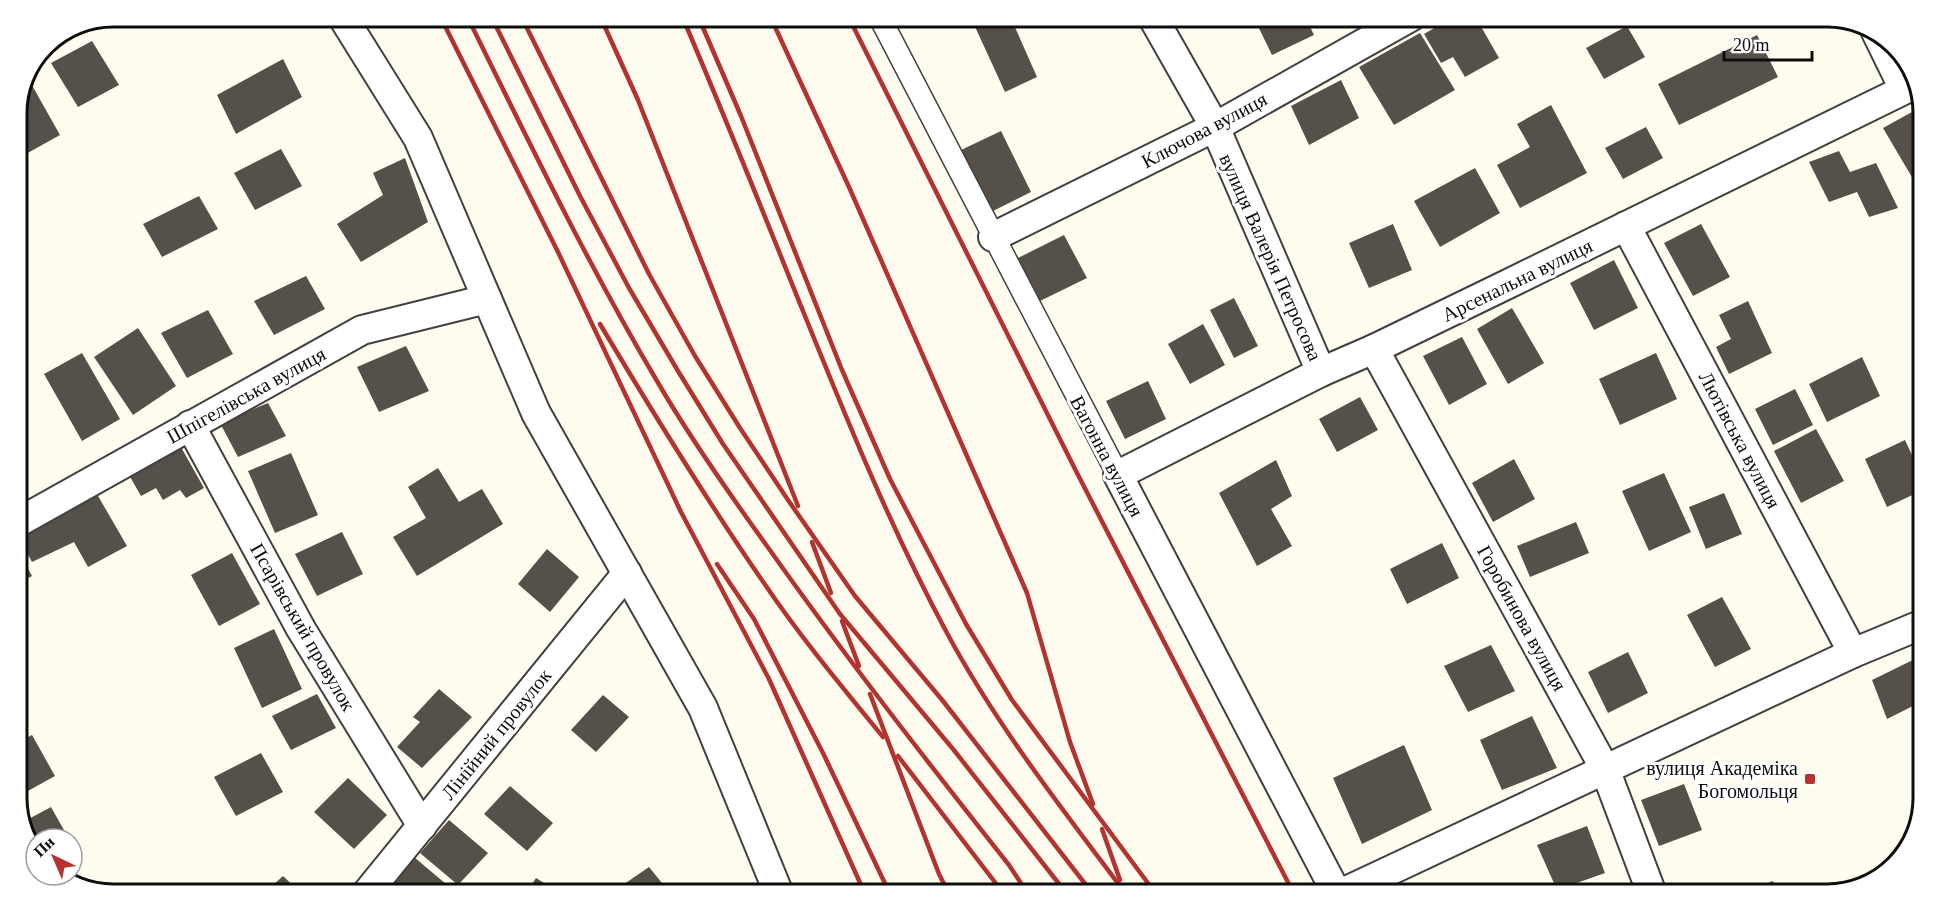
<svg xmlns="http://www.w3.org/2000/svg" width="1940" height="911" viewBox="0 0 1940 911" font-family="'Times New Roman',serif">
<style>
.building{fill:#56504b}
.lines{fill:none;stroke-linecap:round;stroke-linejoin:round}
.pedestrian-casing{stroke:#414141;stroke-width:24}
.minor-casing{stroke:#414141;stroke-width:32}
.pedestrian{stroke:#fff;stroke-width:21}
.minor{stroke:#fff;stroke-width:28}
.rail{stroke:#b4322f;stroke-width:4.5}
.poi-dot{fill:#b4322f;stroke:#fff;stroke-width:2}
.labels{text-anchor:middle;dominant-baseline:central;stroke-width:6;stroke-linejoin:round;paint-order:stroke}
.street-label{font-size:20px;fill:#0e0e0e;stroke:#fff}
.poi-label{font-size:20px;fill:#0e0e0e;stroke:#fff;text-anchor:end}
.rim{fill:none;stroke:#0e0e0e;stroke-width:3}
</style>
<rect width="100%" height="100%" fill="#fefcef"/>
<g class="building">
<path d="M 231,16 L 258,16 L 238,28 Z"/>
<path d="M 895,16 L 917,16 L 901,26 Z"/>
<path d="M 975,16 L 1010,16 L 1037,77 L 1005,92 L 971,18 Z"/>
<path d="M 1257,16 L 1305,16 L 1314,35 L 1272,55 L 1254,18 Z"/>
<path d="M 1455,16 L 1475,16 L 1499,58 L 1465,77 L 1453,57 L 1441,63 L 1424,34 Z"/>
<path d="M 1783,16 L 1804,16 L 1789,26 Z"/>
<path d="M 1627,26 L 1645,57 L 1604,79 L 1586,48 Z"/>
<path d="M 1420,33 L 1455,90 L 1394,125 L 1359,67 Z"/>
<path d="M 1757,35 L 1778,77 L 1679,125 L 1658,84 Z"/>
<path d="M 92,41 L 119,85 L 78,107 L 51,63 Z"/>
<path d="M 283,59 L 302,97 L 236,134 L 217,95 Z"/>
<path d="M 29,80 L 60,135 L 17,159 L 17,107 Z"/>
<path d="M 1341,80 L 1359,118 L 1309,145 L 1291,106 Z"/>
<path d="M 1551,105 L 1587,173 L 1520,208 L 1497,165 L 1530,147 L 1517,124 Z"/>
<path d="M 1921,107 L 1923,110 L 1923,174 L 1913,179 L 1883,128 Z"/>
<path d="M 1646,127 L 1663,158 L 1623,179 L 1605,148 Z"/>
<path d="M 1001,131 L 1031,192 L 989,213 L 959,151 Z"/>
<path d="M 281,149 L 302,186 L 255,210 L 234,173 Z"/>
<path d="M 1839,151 L 1850,172 L 1876,163 L 1898,208 L 1869,217 L 1857,192 L 1829,202 L 1809,162 Z"/>
<path d="M 405,158 L 428,222 L 361,262 L 337,224 L 383,195 L 373,173 Z"/>
<path d="M 1475,168 L 1500,213 L 1440,247 L 1414,201 Z"/>
<path d="M 199,196 L 218,229 L 162,257 L 143,224 Z"/>
<path d="M 1393,224 L 1412,270 L 1369,288 L 1349,243 Z"/>
<path d="M 1701,224 L 1730,277 L 1693,296 L 1664,243 Z"/>
<path d="M 1064,235 L 1087,278 L 1038,302 L 1016,259 Z"/>
<path d="M 1614,260 L 1638,308 L 1594,330 L 1570,283 Z"/>
<path d="M 306,276 L 325,309 L 274,335 L 254,301 Z"/>
<path d="M 1234,298 L 1258,346 L 1234,358 L 1210,310 Z"/>
<path d="M 1748,301 L 1772,353 L 1729,374 L 1716,347 L 1731,339 L 1719,315 Z"/>
<path d="M 1512,308 L 1544,363 L 1508,384 L 1477,329 Z"/>
<path d="M 208,310 L 233,354 L 187,378 L 161,333 Z"/>
<path d="M 1203,324 L 1225,365 L 1190,384 L 1168,344 Z"/>
<path d="M 138,328 L 176,386 L 133,415 L 94,357 Z"/>
<path d="M 1462,337 L 1487,384 L 1449,405 L 1423,356 Z"/>
<path d="M 406,346 L 429,391 L 379,412 L 357,367 Z"/>
<path d="M 82,353 L 120,419 L 82,441 L 44,374 Z"/>
<path d="M 1656,353 L 1677,399 L 1620,425 L 1599,379 Z"/>
<path d="M 1862,357 L 1880,396 L 1827,422 L 1809,384 Z"/>
<path d="M 1148,381 L 1166,419 L 1125,439 L 1106,401 Z"/>
<path d="M 1795,389 L 1813,425 L 1773,445 L 1755,409 Z"/>
<path d="M 1360,397 L 1378,430 L 1337,452 L 1319,419 Z"/>
<path d="M 268,403 L 286,436 L 238,457 L 220,423 Z"/>
<path d="M 1816,429 L 1844,481 L 1801,503 L 1774,451 Z"/>
<path d="M 177,440 L 204,488 L 186,498 L 180,490 L 163,500 L 156,488 L 141,496 L 125,468 Z"/>
<path d="M 1905,440 L 1923,479 L 1923,490 L 1887,507 L 1865,459 Z"/>
<path d="M 291,453 L 318,515 L 275,533 L 248,471 Z"/>
<path d="M 1514,459 L 1535,499 L 1493,522 L 1472,483 Z"/>
<path d="M 1276,460 L 1292,496 L 1271,509 L 1292,546 L 1257,566 L 1219,493 Z"/>
<path d="M 438,468 L 459,502 L 482,489 L 503,524 L 417,576 L 393,537 L 426,518 L 408,487 Z"/>
<path d="M 1664,473 L 1691,532 L 1649,551 L 1622,491 Z"/>
<path d="M 94,489 L 127,546 L 88,567 L 74,542 L 32,562 L 17,534 Z"/>
<path d="M 1724,493 L 1742,534 L 1706,549 L 1689,507 Z"/>
<path d="M 1576,522 L 1589,553 L 1530,577 L 1517,546 Z"/>
<path d="M 342,532 L 363,574 L 317,596 L 295,554 Z"/>
<path d="M 1442,543 L 1459,578 L 1407,604 L 1390,569 Z"/>
<path d="M 17,548 L 32,576 L 17,584 Z"/>
<path d="M 547,549 L 579,577 L 550,612 L 518,584 Z"/>
<path d="M 232,553 L 260,604 L 219,626 L 191,575 Z"/>
<path d="M 1722,597 L 1751,649 L 1715,667 L 1687,615 Z"/>
<path d="M 274,629 L 302,689 L 262,708 L 234,648 Z"/>
<path d="M 1491,645 L 1515,691 L 1468,712 L 1444,666 Z"/>
<path d="M 1628,652 L 1648,693 L 1608,713 L 1588,672 Z"/>
<path d="M 1919,657 L 1923,666 L 1923,701 L 1887,719 L 1872,680 Z"/>
<path d="M 439,689 L 472,717 L 422,768 L 397,747 L 420,722 L 413,717 Z"/>
<path d="M 317,694 L 336,728 L 291,750 L 272,716 Z"/>
<path d="M 603,695 L 629,717 L 596,752 L 571,730 Z"/>
<path d="M 1532,716 L 1557,768 L 1502,790 L 1480,740 Z"/>
<path d="M 32,735 L 55,776 L 17,797 L 17,743 Z"/>
<path d="M 1404,745 L 1432,810 L 1362,844 L 1333,778 Z"/>
<path d="M 261,753 L 283,792 L 236,816 L 214,777 Z"/>
<path d="M 348,778 L 387,815 L 354,849 L 314,812 Z"/>
<path d="M 1684,784 L 1702,830 L 1659,846 L 1641,800 Z"/>
<path d="M 510,786 L 553,823 L 527,851 L 484,814 Z"/>
<path d="M 51,807 L 69,839 L 36,839 L 36,855 L 33,852 L 23,822 Z"/>
<path d="M 449,820 L 488,853 L 458,885 L 420,853 Z"/>
<path d="M 1587,826 L 1605,873 L 1557,890 L 1537,845 Z"/>
<path d="M 414,857 L 453,890 L 449,894 L 392,894 L 385,889 Z"/>
<path d="M 649,867 L 670,893 L 617,894 L 614,891 Z"/>
<path d="M 283,876 L 302,894 L 263,894 Z"/>
<path d="M 536,878 L 562,894 L 525,894 Z"/>
<path d="M 1773,881 L 1778,894 L 1738,894 Z"/>
</g>
<g class="lines">
<defs>
<path id="pedestrian" d="M 879,16 L 1118,475"/>
<g id="minor">
<path d="M 342,16 L 418,138 L 536,413 L 703,708 L 779,894"/>
<path d="M 1152,16 L 1215,127 L 1321,372"/>
<path d="M 1876,32 L 1904,89"/>
<path d="M 1626,226 L 1853,653"/>
<path d="M 993,237 L 1215,127 L 1412,16"/>
<path d="M 1374,349 L 1605,769 L 1652,894"/>
<path d="M 190,425 L 301,629 L 422,826"/>
<path d="M 17,523 L 362,330 L 487,299"/>
<path d="M 366,894 L 627,573"/>
<path d="M 1337,894 L 1118,475 L 1321,372 L 1374,349 L 1510,283 L 1916,84"/>
<path d="M 1340,894 L 1853,653 L 1923,624"/>
</g>
</defs>
<use href="#pedestrian" class="pedestrian-casing"/>
<use href="#minor" class="minor-casing"/>
<use href="#pedestrian" class="pedestrian"/>
<use href="#minor" class="minor"/>
<g class="rail">
<path d="M 440,16 L 558,252 L 681,512 L 769,679 L 865,894"/>
<path d="M 467,16 C 528,140 587,263 657,381 C 690,438 728,492 767,546 C 844,655 926,760 1009,865 L 1028,894"/>
<path d="M 491,16 L 580,196 L 629,288 L 678,371 L 723,444 L 840,614 L 953,749 L 1067,894"/>
<path d="M 521,16 L 649,274 L 695,356 L 740,428 L 788,500 L 855,596 L 943,701 L 1093,894"/>
<path d="M 600,16 L 638,100 L 798,506"/>
<path d="M 682,16 C 724,114 763,212 803,311 C 847,420 891,529 947,633 C 997,726 1063,810 1126,894"/>
<path d="M 698,16 L 741,116 L 842,370 L 890,479 L 966,624 L 1012,700 L 1156,894"/>
<path d="M 770,16 L 849,187 L 1027,593 L 1070,742 L 1093,804"/>
<path d="M 848,16 L 1076,471 L 1294,894"/>
<path d="M 600,324 C 653,413 707,501 766,586 C 802,639 843,688 883,737"/>
<path d="M 812,542 L 831,593"/>
<path d="M 717,564 L 754,619 L 823,753 L 890,894"/>
<path d="M 842,621 L 859,666"/>
<path d="M 870,694 L 939,874 L 949,894"/>
<path d="M 898,756 L 1004,894"/>
<path d="M 1102,829 L 1120,880"/>
</g>
</g>
<rect class="poi-dot" x="1804" y="773" width="12" height="12" rx="3"/>
<g class="labels">
<g class="street-label">
<text transform="translate(1204 130) rotate(-28)">Ключова вулиця</text>
<text transform="translate(1271 257) rotate(66)">вулиця Валерія Петросова</text>
<text transform="translate(1517 280) rotate(-26)">Арсенальна вулиця</text>
<text transform="translate(246 395) rotate(-29)">Шпігелівська вулиця</text>
<text transform="translate(1740 440) rotate(62)">Лютівська вулиця</text>
<text transform="translate(1107 456) rotate(62)">Вагонна вулиця</text>
<text transform="translate(1522 618) rotate(61)">Горобинова вулиця</text>
<text transform="translate(303 627) rotate(60)">Псарівський провулок</text>
<text transform="translate(496 734) rotate(-51)">Лінійний провулок</text>
</g>
<g class="poi-label">
<text x="1798" y="768">вулиця Академіка<tspan x="1798" dy="23">Богомольця</tspan></text>
</g>
</g>
<path d="M0 0H1940V911H0ZM113 27H1827A86 86 0 0 1 1913 113V798A86 86 0 0 1 1827 884H113A86 86 0 0 1 27 798V113A86 86 0 0 1 113 27Z" fill="#fff" fill-rule="evenodd"/>
<path class="rim" d="M113 27H1827A86 86 0 0 1 1913 113V798A86 86 0 0 1 1827 884H113A86 86 0 0 1 27 798V113A86 86 0 0 1 113 27Z"/>
<g transform="translate(54 857) rotate(316)"><circle r="28" fill="#ffffff" stroke="#9f9f9f" stroke-width="1.5"/>
<path d="M0-4.5L10 22L0 15L-10 22Z" fill="#b4322f"/>
<text y="-9" font-size="16" font-weight="bold" text-anchor="middle" fill="#0e0e0e">Пн</text>
</g>
<path d="M1724 51v9h88v-9" fill="none" stroke="#0e0e0e" stroke-width="3"/>
<text x="1733" y="51" font-size="18" fill="#0e0e0e" stroke="#ffffff" stroke-width="4.5" paint-order="stroke">20 m</text>
</svg>
